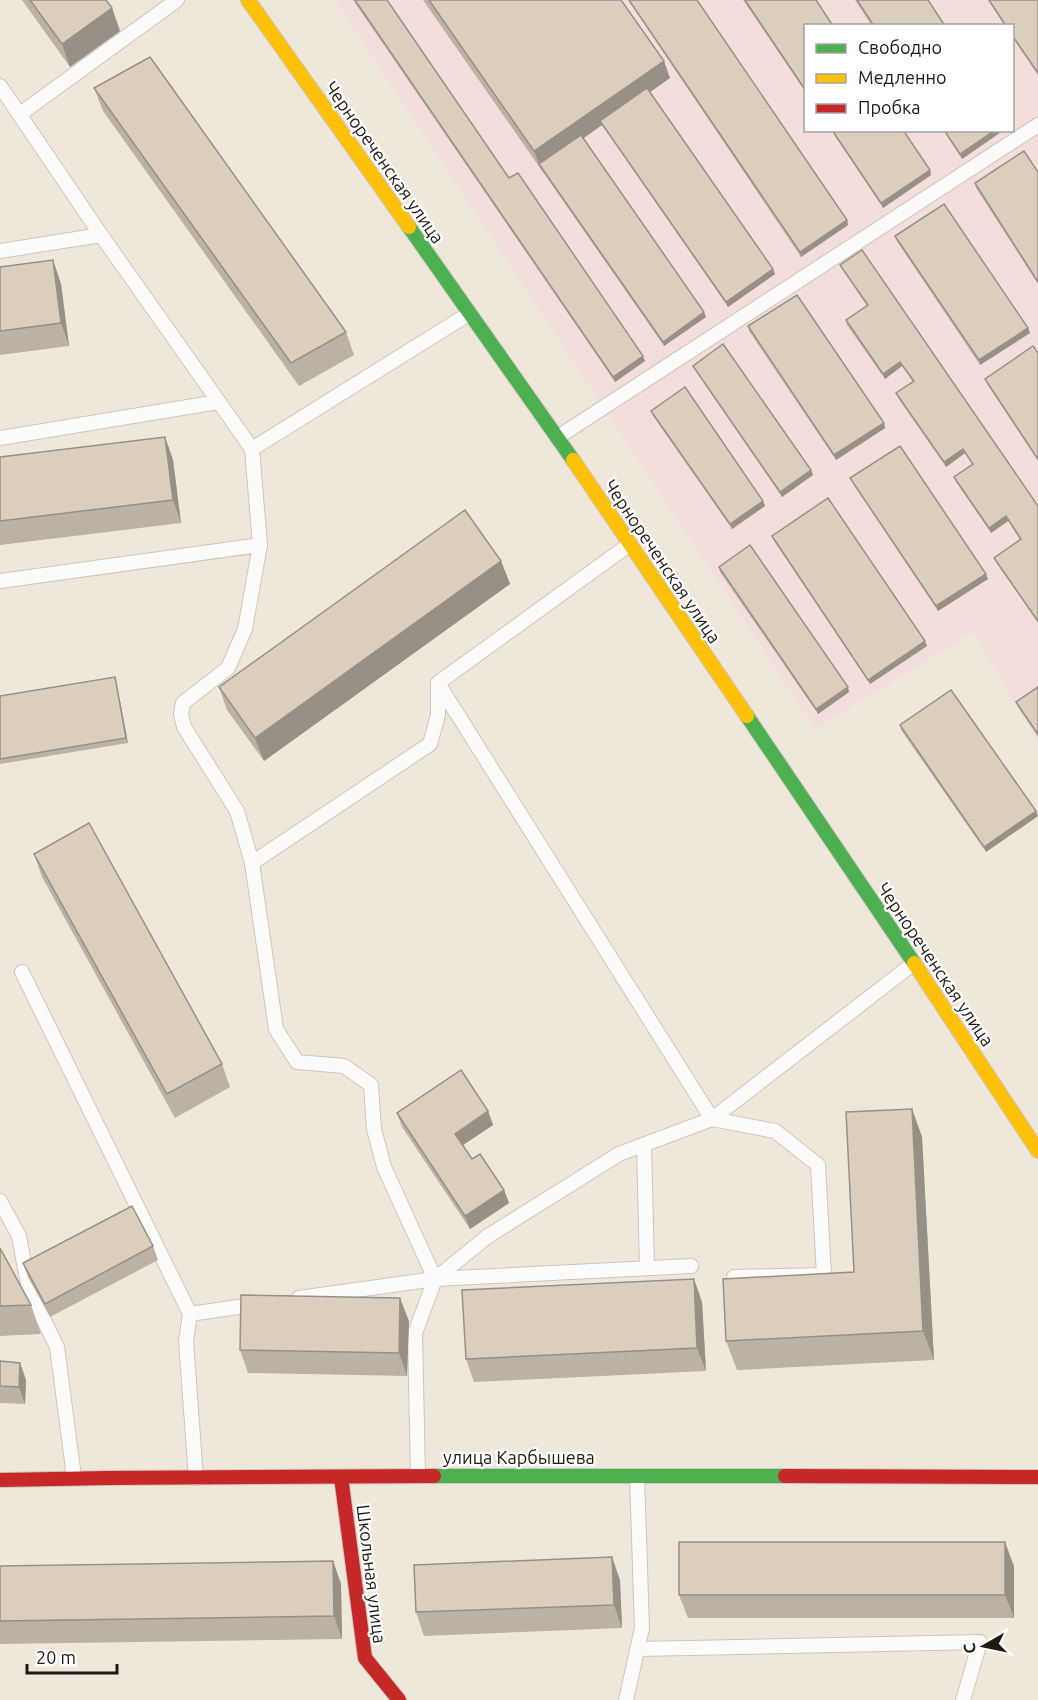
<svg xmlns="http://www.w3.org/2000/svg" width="1038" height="1700" viewBox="0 0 1038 1700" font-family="Ubuntu,sans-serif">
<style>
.industrial{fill:#f2dfdb;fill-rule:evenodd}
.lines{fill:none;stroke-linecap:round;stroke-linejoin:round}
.lane-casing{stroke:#cdc5bd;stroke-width:16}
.fast-casing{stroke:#cdc5bd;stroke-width:16}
.slow-casing{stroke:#cdc5bd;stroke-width:16}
.jam-casing{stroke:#cdc5bd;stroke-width:16}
.lane{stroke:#fdfbfa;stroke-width:14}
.fast{stroke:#4caf50;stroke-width:14}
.slow{stroke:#ffc107;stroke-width:14}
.jam{stroke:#c62828;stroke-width:14}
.wall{fill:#bcb1a3}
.shaded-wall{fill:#999085}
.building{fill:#dbcebe;stroke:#999085;stroke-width:1.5}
.labels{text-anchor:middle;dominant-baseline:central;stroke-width:4.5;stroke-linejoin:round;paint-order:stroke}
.street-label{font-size:18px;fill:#1f1912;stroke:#fff}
</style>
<rect width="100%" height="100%" fill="#f0e7db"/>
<path class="industrial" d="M 335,0 L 1038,0 L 1038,743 L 973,632 L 815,729 ZM 806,26 L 1012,26 L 1012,130 L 806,130 Z"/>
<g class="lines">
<defs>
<g id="lane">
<path d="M 0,86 L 101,235 L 252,449 L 260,545 L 245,629 L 228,668 L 183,703 L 181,714 L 184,727 L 237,811 L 252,863 L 430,744 L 438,715 L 438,683 L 630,544"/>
<path d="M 20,114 L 177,0"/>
<path d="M 0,251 L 101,235"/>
<path d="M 558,437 L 1038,125"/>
<path d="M 0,438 L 218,402"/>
<path d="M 252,449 L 470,313"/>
<path d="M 0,581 L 260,545"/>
<path d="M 439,685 L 712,1119 L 775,1131 L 818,1165 L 824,1275 L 734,1277"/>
<path d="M 252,863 L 276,1029 L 297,1062 L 344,1066 L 371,1085 L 374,1129 L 384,1167 L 435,1279"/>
<path d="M 22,972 L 190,1314 L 186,1341 L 196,1478"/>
<path d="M 644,1145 L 647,1268"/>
<path d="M 0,1201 L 19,1236 L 29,1290 L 57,1347 L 74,1477"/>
<path d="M 299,1298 L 435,1279 L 691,1266"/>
<path d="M 190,1314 L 259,1304"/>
<path d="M 418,1476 L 415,1333 L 435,1279 L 488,1236 L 619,1154 L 712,1119 L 914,963"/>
<path d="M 638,1649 L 980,1642 L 963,1700"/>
<path d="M 626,1700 L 642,1628 L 637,1476"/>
</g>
<g id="fast">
<path d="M 409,227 L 573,460"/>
<path d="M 747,716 L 914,963"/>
<path d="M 434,1476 L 785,1476"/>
</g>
<g id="slow">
<path d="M 248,0 L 409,227"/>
<path d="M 573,460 L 747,716"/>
<path d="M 914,963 L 1038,1151"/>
</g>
<g id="jam">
<path d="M 785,1476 L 1038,1477"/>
<path d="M 341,1477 L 365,1658 L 399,1700"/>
<path d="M 0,1480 L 109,1478 L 434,1476"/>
</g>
</defs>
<use href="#lane" class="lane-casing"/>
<use href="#fast" class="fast-casing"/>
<use href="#slow" class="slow-casing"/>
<use href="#jam" class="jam-casing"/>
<use href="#lane" class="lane"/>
<use href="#fast" class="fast"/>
<use href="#slow" class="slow"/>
<use href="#jam" class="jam"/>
</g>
<g class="wall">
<path d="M 22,0 L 106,0 L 112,8 L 120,31 L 70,67 Z"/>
<path d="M 353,0 L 387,0 L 509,178 L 645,361 L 615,382 Z"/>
<path d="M 423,0 L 621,0 L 670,78 L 650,92 L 775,274 L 728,307 L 602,125 L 583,138 L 706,317 L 664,346 Z"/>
<path d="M 628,0 L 697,0 L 847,220 L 848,225 L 801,257 Z"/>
<path d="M 743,0 L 816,0 L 806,26 L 806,93 Z"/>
<path d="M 855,0 L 928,0 L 945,26 L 872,26 Z"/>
<path d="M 988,0 L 1038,0 L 1038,75 L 1012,37 L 1012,26 L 1005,26 Z"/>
<path d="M 94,88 L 346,332 L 354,355 L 299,386 L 103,111 Z"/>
<path d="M 831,130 L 903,130 L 930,170 L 931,175 L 883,208 Z"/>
<path d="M 943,130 L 1004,130 L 962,159 Z"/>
<path d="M 1038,172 L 1038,284 L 976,188 L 975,183 Z"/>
<path d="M 895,236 L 1028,328 L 1030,333 L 980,365 L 896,240 Z"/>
<path d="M 53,260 L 61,284 L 69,346 L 0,355 L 0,267 Z"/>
<path d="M 840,265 L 1038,506 L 1038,623 L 996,562 L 994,558 L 1020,540 L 1008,521 L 991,533 L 956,482 L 954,477 L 972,465 L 965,453 L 946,467 L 898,398 L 896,393 L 913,382 L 902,366 L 885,379 L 847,325 L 846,320 L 867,306 L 842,269 Z"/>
<path d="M 748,326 L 884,423 L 885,428 L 836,460 L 749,331 Z"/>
<path d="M 1038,353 L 1038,461 L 987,384 L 985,379 Z"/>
<path d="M 693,366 L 813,475 L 782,497 L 695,370 Z"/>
<path d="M 651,411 L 763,501 L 765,506 L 732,529 L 653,416 Z"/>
<path d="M 165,437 L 173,460 L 181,523 L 0,545 L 0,457 Z"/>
<path d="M 850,478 L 988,579 L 938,611 L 852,482 Z"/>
<path d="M 772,536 L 927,646 L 870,684 L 774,541 Z"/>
<path d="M 501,561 L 510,584 L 264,761 L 227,710 L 219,687 Z"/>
<path d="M 719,567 L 849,692 L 818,714 L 720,572 Z"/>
<path d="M 116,681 L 128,743 L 0,764 L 0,696 Z"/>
<path d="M 1038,687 L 1038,737 L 1018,707 L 1016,702 Z"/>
<path d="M 900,725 L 1038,816 L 986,852 L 901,730 Z"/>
<path d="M 34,854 L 222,1064 L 230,1087 L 175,1118 L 42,877 Z"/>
<path d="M 912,1109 L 922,1137 L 934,1360 L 737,1370 L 726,1341 L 854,1272 Z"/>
<path d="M 488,1111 L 493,1125 L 463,1145 L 472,1159 L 504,1190 L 509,1203 L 470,1229 L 402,1127 L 397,1113 Z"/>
<path d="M 153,1246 L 158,1260 L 50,1317 L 28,1277 L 23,1263 Z"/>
<path d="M 0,1248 L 31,1305 L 41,1334 L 0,1336 Z"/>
<path d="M 702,1302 L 706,1371 L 474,1382 L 466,1359 Z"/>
<path d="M 409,1321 L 407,1376 L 248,1373 L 240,1350 Z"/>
<path d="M 0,1361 L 20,1363 L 26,1380 L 25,1404 L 0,1403 Z"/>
<path d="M 333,1561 L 341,1584 L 342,1639 L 0,1644 L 0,1566 Z"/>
<path d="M 1014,1566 L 1014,1618 L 688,1618 L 679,1595 Z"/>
<path d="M 620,1580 L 622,1628 L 424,1636 L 416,1612 Z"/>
</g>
<g class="shaded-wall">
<path d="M 112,8 L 120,31 L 70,67 L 62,44 Z"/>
<path d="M 664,61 L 670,78 L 603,125 L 600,121 L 602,125 L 542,168 L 539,164 L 541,169 L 534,151 Z"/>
<path d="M 995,130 L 1004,130 L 962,159 L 960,154 Z"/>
<path d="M 930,170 L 931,175 L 883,208 L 881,203 Z"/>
<path d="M 847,220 L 848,225 L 801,257 L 800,252 Z"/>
<path d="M 53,260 L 61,284 L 69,346 L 61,323 Z"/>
<path d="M 773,269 L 775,274 L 728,307 L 726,302 Z"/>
<path d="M 704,312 L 706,317 L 664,346 L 663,342 Z"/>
<path d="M 1028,328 L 1030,333 L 980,365 L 979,360 Z"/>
<path d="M 643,356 L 645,361 L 615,382 L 613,377 Z"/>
<path d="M 900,362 L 902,366 L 885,379 L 883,374 Z"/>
<path d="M 884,423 L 885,428 L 836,460 L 834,455 Z"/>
<path d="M 165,437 L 173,460 L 181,523 L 173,500 Z"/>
<path d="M 963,449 L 965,453 L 946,467 L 944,462 Z"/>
<path d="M 811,470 L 813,475 L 782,497 L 780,492 Z"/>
<path d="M 763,501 L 765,506 L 732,529 L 730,524 Z"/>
<path d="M 1006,516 L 1008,521 L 991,533 L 989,528 Z"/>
<path d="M 501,561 L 510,584 L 264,761 L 255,738 Z"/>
<path d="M 986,574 L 988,579 L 938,611 L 936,606 Z"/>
<path d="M 925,641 L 927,646 L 870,684 L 868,680 Z"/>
<path d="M 115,677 L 116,681 L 128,743 L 126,738 Z"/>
<path d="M 848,687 L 849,692 L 818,714 L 816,709 Z"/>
<path d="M 1036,811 L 1038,816 L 986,852 L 984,847 Z"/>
<path d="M 912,1109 L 922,1137 L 934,1360 L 923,1331 Z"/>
<path d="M 488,1111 L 493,1125 L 460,1147 L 455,1134 Z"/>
<path d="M 504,1190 L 509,1203 L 470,1229 L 465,1216 Z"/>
<path d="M 694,1279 L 702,1302 L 706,1371 L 697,1348 Z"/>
<path d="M 400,1298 L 409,1321 L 407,1376 L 399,1353 Z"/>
<path d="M 20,1363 L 26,1380 L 25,1404 L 19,1387 Z"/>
<path d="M 1005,1542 L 1014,1566 L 1014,1618 L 1005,1595 Z"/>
<path d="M 612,1557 L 620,1580 L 622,1628 L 614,1605 Z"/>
<path d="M 333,1561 L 341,1584 L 342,1639 L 334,1616 Z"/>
</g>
<g class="building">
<path d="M 30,0 L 106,0 L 112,8 L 62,44 Z"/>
<path d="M 355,0 L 387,0 L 509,178 L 518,173 L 643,356 L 613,377 Z"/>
<path d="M 429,0 L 621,0 L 664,61 L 534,151 Z"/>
<path d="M 629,0 L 697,0 L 847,220 L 800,252 Z"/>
<path d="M 745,0 L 816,0 L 833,26 L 806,26 L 806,91 Z"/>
<path d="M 857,0 L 928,0 L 945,26 L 874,26 Z"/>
<path d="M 989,0 L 1038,0 L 1038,73 L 1012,35 L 1012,26 L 1006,26 Z"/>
<path d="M 150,57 L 346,332 L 291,363 L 94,88 Z"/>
<path d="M 647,88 L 773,269 L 726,302 L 600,121 Z"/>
<path d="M 832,130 L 903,130 L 930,170 L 881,203 Z"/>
<path d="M 944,130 L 995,130 L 960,154 Z"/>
<path d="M 581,135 L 704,312 L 663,342 L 539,164 Z"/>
<path d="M 1024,151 L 1038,172 L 1038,282 L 975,183 Z"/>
<path d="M 944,204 L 1028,328 L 979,360 L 895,236 Z"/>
<path d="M 862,250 L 1038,506 L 1038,621 L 994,558 L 1021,539 L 1006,516 L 989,528 L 954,477 L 973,464 L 963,449 L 944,462 L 896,393 L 914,381 L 900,362 L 883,374 L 846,320 L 868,305 L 840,265 Z"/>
<path d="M 53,260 L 61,323 L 0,331 L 0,267 Z"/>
<path d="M 797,295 L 884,423 L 834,455 L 748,326 Z"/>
<path d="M 723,344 L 811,470 L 780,492 L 693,366 Z"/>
<path d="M 1033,346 L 1038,353 L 1038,459 L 985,379 Z"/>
<path d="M 685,387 L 763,501 L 730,524 L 651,411 Z"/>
<path d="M 165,437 L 173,500 L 0,521 L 0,457 Z"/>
<path d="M 900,446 L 986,574 L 936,606 L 850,478 Z"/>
<path d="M 828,498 L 925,641 L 868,680 L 772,536 Z"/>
<path d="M 465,510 L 501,561 L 255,738 L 219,687 Z"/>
<path d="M 750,545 L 848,687 L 816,709 L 719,567 Z"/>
<path d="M 115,677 L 126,738 L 0,759 L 0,696 Z"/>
<path d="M 1038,687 L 1038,734 L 1016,702 Z"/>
<path d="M 951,690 L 1036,811 L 984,847 L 900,725 Z"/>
<path d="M 89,823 L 222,1064 L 167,1094 L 34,854 Z"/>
<path d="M 461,1070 L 488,1111 L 455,1134 L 472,1159 L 480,1154 L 504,1190 L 465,1216 L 397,1113 Z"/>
<path d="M 912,1109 L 923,1331 L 726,1341 L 723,1279 L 854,1272 L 846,1112 Z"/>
<path d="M 132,1206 L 153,1246 L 45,1304 L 23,1263 Z"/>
<path d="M 0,1248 L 31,1305 L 0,1306 Z"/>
<path d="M 694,1279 L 697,1348 L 466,1359 L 462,1290 Z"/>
<path d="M 241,1295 L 400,1298 L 399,1353 L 240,1350 Z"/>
<path d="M 0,1361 L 20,1363 L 19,1387 L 0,1386 Z"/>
<rect x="679" y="1542" width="326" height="53"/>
<path d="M 612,1557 L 614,1605 L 416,1612 L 414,1565 Z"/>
<path d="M 333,1561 L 334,1616 L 0,1621 L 0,1566 Z"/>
</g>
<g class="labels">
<g class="street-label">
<text transform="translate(385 162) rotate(55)">Чернореченская улица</text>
<text transform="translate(663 561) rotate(56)">Чернореченская улица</text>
<text transform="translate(936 964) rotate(56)">Чернореченская улица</text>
<text x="519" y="1457">улица Карбышева</text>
<text transform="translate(372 1574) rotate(83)">Школьная улица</text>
</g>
</g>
<rect x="804" y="24" width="210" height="108" fill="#ffffff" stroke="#a5a3a0" stroke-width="1.5"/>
<rect x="816" y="44" width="30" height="9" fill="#4caf50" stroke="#a5a3a0" stroke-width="1.5"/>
<text x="858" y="54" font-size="18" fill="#1f1912">Свободно</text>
<rect x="816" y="74" width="30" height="9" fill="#ffc107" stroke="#a5a3a0" stroke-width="1.5"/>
<text x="858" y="84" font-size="18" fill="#1f1912">Медленно</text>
<rect x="816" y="104" width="30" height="9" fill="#c62828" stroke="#a5a3a0" stroke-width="1.5"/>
<text x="858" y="114" font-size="18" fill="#1f1912">Пробка</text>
<g transform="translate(984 1646) rotate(261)" stroke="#ffffff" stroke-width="4.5" paint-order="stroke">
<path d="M0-4.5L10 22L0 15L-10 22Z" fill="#1f1912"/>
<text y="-9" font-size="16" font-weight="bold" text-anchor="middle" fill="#1f1912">С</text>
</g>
<path d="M27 1664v9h90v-9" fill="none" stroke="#1f1912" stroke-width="3"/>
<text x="36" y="1664" font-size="18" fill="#1f1912" stroke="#ffffff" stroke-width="4.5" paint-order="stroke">20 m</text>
</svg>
